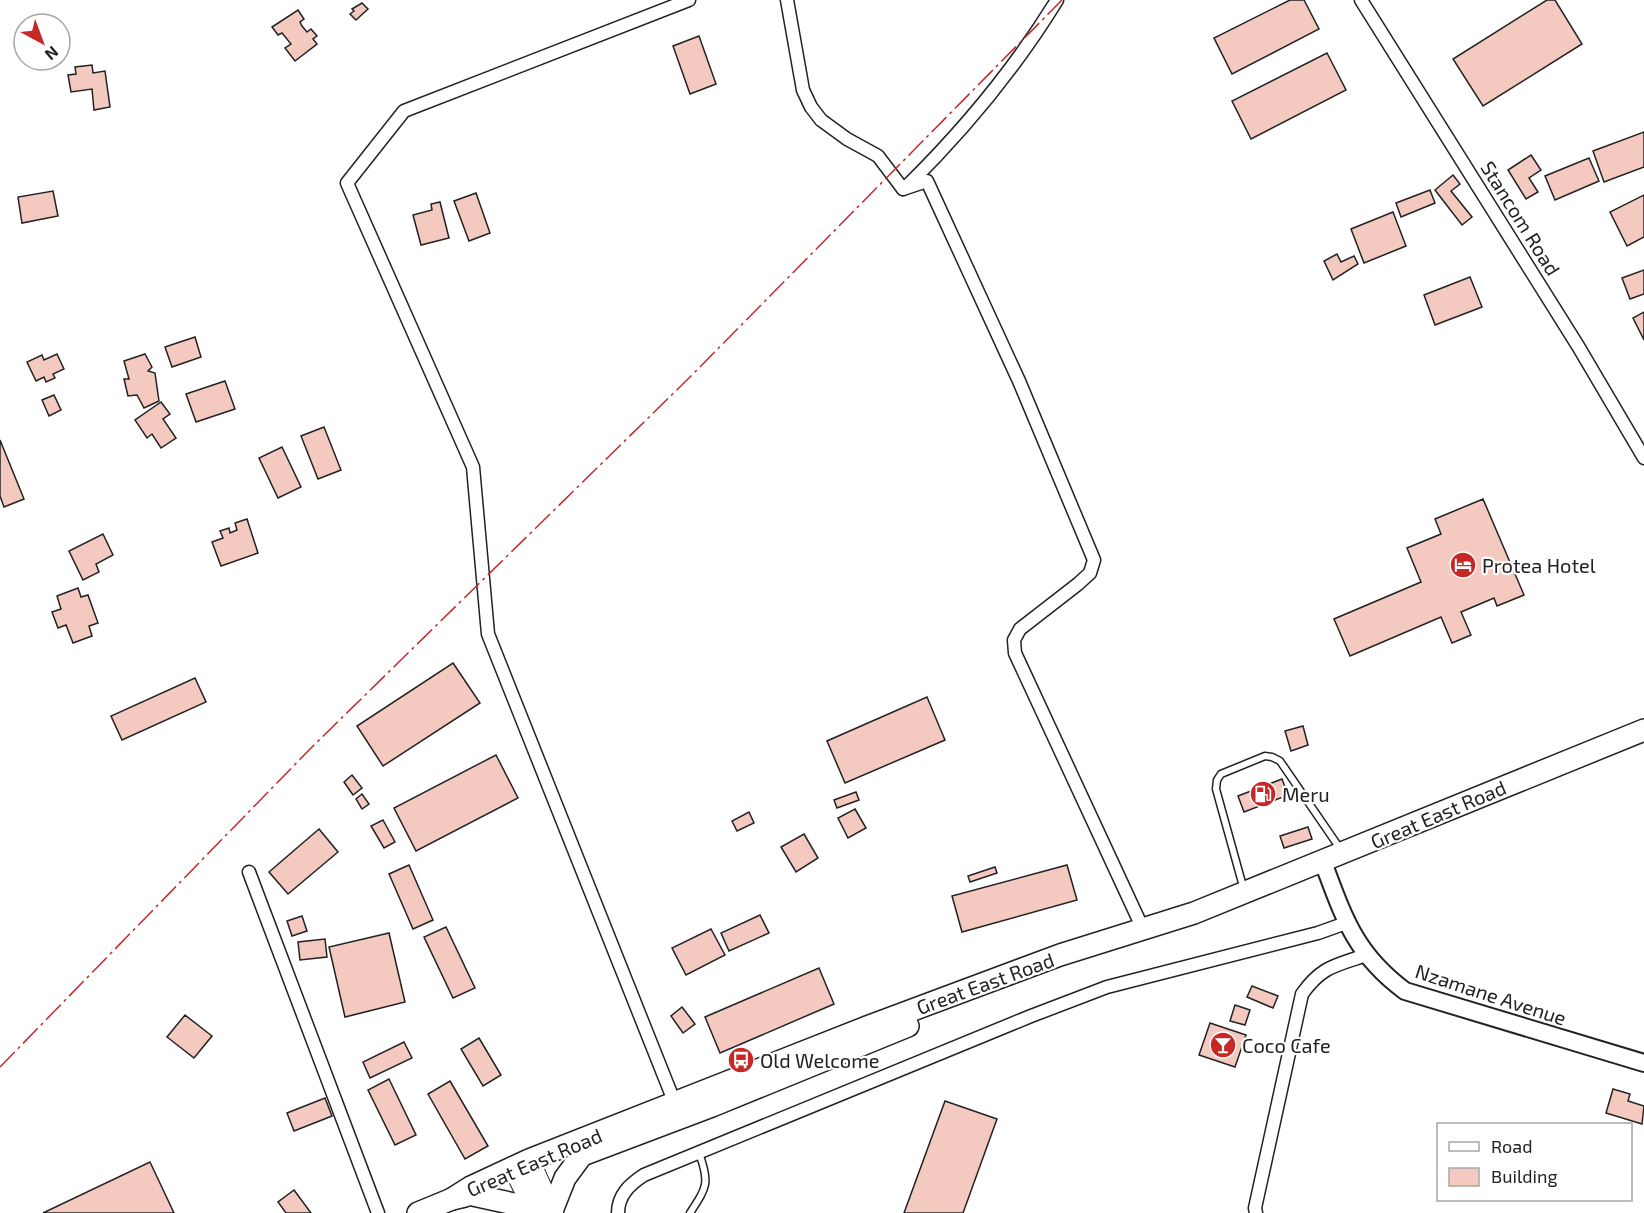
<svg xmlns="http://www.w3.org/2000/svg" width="1644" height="1213" viewBox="0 0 1644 1213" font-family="'Exo 2',sans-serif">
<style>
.building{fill:#f3c9c0;stroke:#222;stroke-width:1.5}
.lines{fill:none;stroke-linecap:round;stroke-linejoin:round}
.service-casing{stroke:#222;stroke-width:9}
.minor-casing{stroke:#222;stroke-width:15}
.tertiary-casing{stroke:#222;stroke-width:20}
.primary-casing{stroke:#222;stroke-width:22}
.trunk-casing{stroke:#222;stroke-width:24}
.service{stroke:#fff;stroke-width:6}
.minor{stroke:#fff;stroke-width:12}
.tertiary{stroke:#fff;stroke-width:16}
.primary{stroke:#fff;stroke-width:20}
.trunk{stroke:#fff;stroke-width:21}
.power{stroke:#c62828;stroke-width:1.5;stroke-dasharray:21 4.5 3 4.5;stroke-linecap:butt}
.labels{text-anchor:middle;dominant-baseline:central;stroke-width:4.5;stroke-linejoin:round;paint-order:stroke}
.street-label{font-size:20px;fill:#222;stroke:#fff}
.poi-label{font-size:20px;fill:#222;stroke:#fff;text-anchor:start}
</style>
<rect width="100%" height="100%" fill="#fff"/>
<g class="building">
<path d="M 1290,0 L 1304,0 L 1319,29 L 1232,74 L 1214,38 Z"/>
<path d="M 1547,0 L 1555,0 L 1582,44 L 1483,106 L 1453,59 Z"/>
<path d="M 362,3 L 368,9 L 356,20 L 350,14 L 354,11 L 352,9 Z"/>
<path d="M 298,10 L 304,19 L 300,22 L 302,26 L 307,32 L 311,29 L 317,36 L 313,39 L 317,44 L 295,61 L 285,48 L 291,44 L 282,33 L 278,35 L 272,27 Z"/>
<path d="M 699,36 L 716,84 L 690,94 L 673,46 Z"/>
<path d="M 1327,53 L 1346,90 L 1251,139 L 1232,101 Z"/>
<path d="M 92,65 L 93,73 L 105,71 L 110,107 L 94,110 L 92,89 L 71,92 L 68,75 L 76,74 L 75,67 Z"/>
<path d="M 1644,132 L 1644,167 L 1604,182 L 1593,151 Z"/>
<path d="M 1531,155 L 1541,170 L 1529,178 L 1538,192 L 1526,199 L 1508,170 Z"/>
<path d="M 1589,158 L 1599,181 L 1555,200 L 1545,176 Z"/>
<path d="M 1453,175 L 1460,184 L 1451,191 L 1472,217 L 1462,225 L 1435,190 Z"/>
<path d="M 1430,190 L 1435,203 L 1401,217 L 1396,203 Z"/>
<path d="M 53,191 L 58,216 L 22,223 L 18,197 Z"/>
<path d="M 476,193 L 490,233 L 469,241 L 454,201 Z"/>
<path d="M 1644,195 L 1644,237 L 1627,246 L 1610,212 Z"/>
<path d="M 440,202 L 449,238 L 421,245 L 413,215 L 432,210 L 431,204 Z"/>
<path d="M 1393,212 L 1406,246 L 1364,263 L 1351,229 Z"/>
<path d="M 1337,254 L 1341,262 L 1354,256 L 1358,264 L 1333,280 L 1324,261 Z"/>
<path d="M 1644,270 L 1644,294 L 1630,299 L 1622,278 Z"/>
<path d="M 1470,277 L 1482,307 L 1435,325 L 1424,295 Z"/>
<path d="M 1644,312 L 1644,340 L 1633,318 Z"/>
<path d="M 195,337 L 201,357 L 172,367 L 165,347 Z"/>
<path d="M 57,354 L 64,369 L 53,374 L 55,378 L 46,382 L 44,377 L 36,381 L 27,362 L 42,355 L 44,360 Z"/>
<path d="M 145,354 L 152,367 L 148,371 L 155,373 L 159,401 L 144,408 L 137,395 L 128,396 L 124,379 L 129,379 L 124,361 Z"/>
<path d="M 225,381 L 235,409 L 196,422 L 186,394 Z"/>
<path d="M 54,395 L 61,410 L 49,416 L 42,400 Z"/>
<path d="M 161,402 L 170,414 L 163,419 L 176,438 L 161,448 L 152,434 L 147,438 L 135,420 Z"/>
<path d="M 324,427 L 341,470 L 318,479 L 301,436 Z"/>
<path d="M 0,440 L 24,499 L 4,507 L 0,496 Z"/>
<path d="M 282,447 L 301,487 L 278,498 L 259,458 Z"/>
<path d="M 1483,499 L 1524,595 L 1497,606 L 1494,598 L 1461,612 L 1471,635 L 1452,643 L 1441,617 L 1350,656 L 1334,619 L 1421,582 L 1407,548 L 1441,534 L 1435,519 Z"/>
<path d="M 247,519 L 258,553 L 221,566 L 212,542 L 223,538 L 220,531 L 229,528 L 230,533 L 237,530 L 235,523 Z"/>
<path d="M 103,534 L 113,555 L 96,564 L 99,572 L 83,580 L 69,551 Z"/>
<path d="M 78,588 L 81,597 L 88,595 L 98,623 L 89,626 L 92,636 L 73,643 L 66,625 L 58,628 L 52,612 L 61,609 L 57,596 Z"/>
<path d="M 453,663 L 480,703 L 383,766 L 357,726 Z"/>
<path d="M 195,678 L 206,702 L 122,740 L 111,716 Z"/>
<path d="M 927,697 L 945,740 L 845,783 L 827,741 Z"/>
<path d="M 1303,726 L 1308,745 L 1291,751 L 1285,731 Z"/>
<path d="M 496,755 L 518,798 L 416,851 L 394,808 Z"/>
<path d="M 352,775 L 362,788 L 353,795 L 344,782 Z"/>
<path d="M 1282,779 L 1288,795 L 1244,812 L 1238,796 Z"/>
<path d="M 856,792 L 859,800 L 837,808 L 834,800 Z"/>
<path d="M 362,794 L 369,804 L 362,809 L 356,799 Z"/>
<path d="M 855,809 L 866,828 L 848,838 L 838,818 Z"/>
<path d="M 749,812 L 754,823 L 737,831 L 732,821 Z"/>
<path d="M 383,820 L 395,842 L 384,848 L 371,826 Z"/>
<path d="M 1308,827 L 1312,839 L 1284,848 L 1280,836 Z"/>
<path d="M 319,829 L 338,852 L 288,894 L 269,872 Z"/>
<path d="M 804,834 L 818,858 L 796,872 L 781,847 Z"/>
<path d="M 409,865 L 433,920 L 413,929 L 389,874 Z"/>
<path d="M 1067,865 L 1077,900 L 962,932 L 952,896 Z"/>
<path d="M 995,867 L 997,873 L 970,882 L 968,876 Z"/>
<path d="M 760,915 L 769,933 L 729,951 L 721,933 Z"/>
<path d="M 302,916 L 307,931 L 292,936 L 287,921 Z"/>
<path d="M 446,927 L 475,988 L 453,998 L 424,937 Z"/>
<path d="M 711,929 L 725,955 L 686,975 L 672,948 Z"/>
<path d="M 389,933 L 405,1002 L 345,1017 L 329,947 Z"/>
<path d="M 325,939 L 327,957 L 300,960 L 298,942 Z"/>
<path d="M 819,968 L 834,1004 L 720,1053 L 705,1017 Z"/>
<path d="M 1252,986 L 1278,996 L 1273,1008 L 1247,997 Z"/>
<path d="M 1235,1005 L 1250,1010 L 1245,1025 L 1230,1021 Z"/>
<path d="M 682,1007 L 695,1024 L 683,1033 L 671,1016 Z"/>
<path d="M 185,1015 L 212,1036 L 194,1058 L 167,1037 Z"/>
<path d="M 1210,1023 L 1246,1035 L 1235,1067 L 1199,1055 Z"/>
<path d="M 479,1038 L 501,1075 L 483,1086 L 461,1049 Z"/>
<path d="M 404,1042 L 412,1058 L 370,1078 L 363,1062 Z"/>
<path d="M 389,1079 L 416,1135 L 395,1145 L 368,1090 Z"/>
<path d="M 450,1081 L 488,1146 L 465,1159 L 428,1094 Z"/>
<path d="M 1613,1089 L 1630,1094 L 1628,1101 L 1644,1106 L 1642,1124 L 1606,1113 Z"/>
<path d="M 325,1098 L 332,1116 L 294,1131 L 287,1113 Z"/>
<path d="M 945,1101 L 997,1119 L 963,1213 L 904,1213 Z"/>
<path d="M 150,1162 L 174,1213 L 43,1213 Z"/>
<path d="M 294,1190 L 311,1213 L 286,1213 L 278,1202 Z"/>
</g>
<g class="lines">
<defs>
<g id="service">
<path d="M 1244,890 L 1216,789 L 1217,780 L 1221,774 L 1265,756 L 1272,757 L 1280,761 L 1341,850"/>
<path d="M 690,1213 C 707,1187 710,1183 699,1153"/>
</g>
<g id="minor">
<path d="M 787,0 L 803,90 L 811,107 L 821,120 L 847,139 L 878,156 L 903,189"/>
<path d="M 1361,0 L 1578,346 L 1644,458"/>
<path d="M 906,187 C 964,130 1014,70 1057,0"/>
<path d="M 903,189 L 927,181 L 1019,381 L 1094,560 L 1090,573 L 1078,584 L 1020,629 L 1014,640 L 1015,653 L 1143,929"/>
<path d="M 249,872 L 378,1213"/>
<path d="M 676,1106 L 488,634 L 473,467 L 347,183 L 404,111 L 689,0"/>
<path d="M 618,1213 C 618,1195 630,1184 644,1175 L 1031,1016 L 1107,987 L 1318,933 L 1346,923"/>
<path d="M 1256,1213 L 1255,1208 L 1302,994 C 1322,966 1335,966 1366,955"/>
</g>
<path id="tertiary" d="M 1323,862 C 1344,918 1355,954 1405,991 L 1644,1063"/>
<g id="primary">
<path d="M 529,1160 L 553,1213"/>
<path d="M 513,1167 L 536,1213"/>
</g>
<g id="trunk">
<path d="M 585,1154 L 712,1106 L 908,1026"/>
<path d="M 473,1195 L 514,1204 L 530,1213"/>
<path d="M 452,1199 L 471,1187 L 529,1160 L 867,1027 L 1060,955 L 1194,913 L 1644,730"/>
<path d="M 552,1211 L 565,1178 L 582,1155"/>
<path d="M 418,1213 L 452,1199 L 465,1196"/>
</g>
</defs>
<use href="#service" class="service-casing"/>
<use href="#minor" class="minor-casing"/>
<use href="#tertiary" class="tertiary-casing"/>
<use href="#primary" class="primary-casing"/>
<use href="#trunk" class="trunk-casing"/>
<use href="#service" class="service"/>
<use href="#minor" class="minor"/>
<use href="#tertiary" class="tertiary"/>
<use href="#primary" class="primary"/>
<use href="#trunk" class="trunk"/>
<path class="power" d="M 0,1067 L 312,747 L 691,376 L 1062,0"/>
</g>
<defs>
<symbol id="hotel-disc" viewBox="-11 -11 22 22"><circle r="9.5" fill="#c62828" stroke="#fff"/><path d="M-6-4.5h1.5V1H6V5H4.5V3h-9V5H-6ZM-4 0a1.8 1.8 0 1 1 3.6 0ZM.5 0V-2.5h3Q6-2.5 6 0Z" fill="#fff"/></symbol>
<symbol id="fuel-disc" viewBox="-11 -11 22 22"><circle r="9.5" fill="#c62828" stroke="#fff"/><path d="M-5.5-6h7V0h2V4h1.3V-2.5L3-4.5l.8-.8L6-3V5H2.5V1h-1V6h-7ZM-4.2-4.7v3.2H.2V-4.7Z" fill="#fff"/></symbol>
<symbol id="bar-disc" viewBox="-11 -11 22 22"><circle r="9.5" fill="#c62828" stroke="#fff"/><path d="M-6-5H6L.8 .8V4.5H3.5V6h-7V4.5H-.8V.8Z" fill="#fff"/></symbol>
<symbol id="bus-disc" viewBox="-11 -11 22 22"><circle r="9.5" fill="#c62828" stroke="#fff"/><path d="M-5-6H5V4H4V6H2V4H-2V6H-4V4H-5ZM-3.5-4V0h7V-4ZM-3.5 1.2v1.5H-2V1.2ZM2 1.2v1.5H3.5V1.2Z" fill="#fff"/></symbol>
</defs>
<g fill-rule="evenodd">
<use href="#hotel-disc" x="1448" y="550" width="30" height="30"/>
<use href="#fuel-disc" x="1248" y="779" width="30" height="30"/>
<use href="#bar-disc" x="1208" y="1030" width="30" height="30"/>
<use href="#bus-disc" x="726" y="1045" width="30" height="30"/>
</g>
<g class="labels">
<g class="street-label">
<text transform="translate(1521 218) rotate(58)">Stancom Road</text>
<text transform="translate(1438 814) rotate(-23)">Great East Road</text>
<text transform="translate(985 983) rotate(-20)">Great East Road</text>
<text transform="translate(1491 994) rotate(18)">Nzamane Avenue</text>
<text transform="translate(534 1162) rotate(-23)">Great East Road</text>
</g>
<g class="poi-label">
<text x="1482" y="565">Protea Hotel</text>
<text x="1282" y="794">Meru</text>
<text x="1242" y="1045">Coco Cafe</text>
<text x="760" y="1060">Old Welcome</text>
</g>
</g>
<rect x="1437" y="1123" width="195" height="78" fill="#ffffff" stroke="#a7a7a7" stroke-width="1.5"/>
<rect x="1449" y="1142" width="30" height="9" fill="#ffffff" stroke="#a7a7a7" stroke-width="1.5"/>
<text x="1491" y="1153" font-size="18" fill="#222222">Road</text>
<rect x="1449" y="1168" width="30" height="18" fill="#f3c9c0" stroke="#a7a7a7" stroke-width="1.5"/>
<text x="1491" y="1183" font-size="18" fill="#222222">Building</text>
<g transform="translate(42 42) rotate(139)"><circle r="28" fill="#ffffff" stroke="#a7a7a7" stroke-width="1.5"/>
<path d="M0-4.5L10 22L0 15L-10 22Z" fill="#c62828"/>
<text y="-9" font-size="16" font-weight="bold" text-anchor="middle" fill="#222222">N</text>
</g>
</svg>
